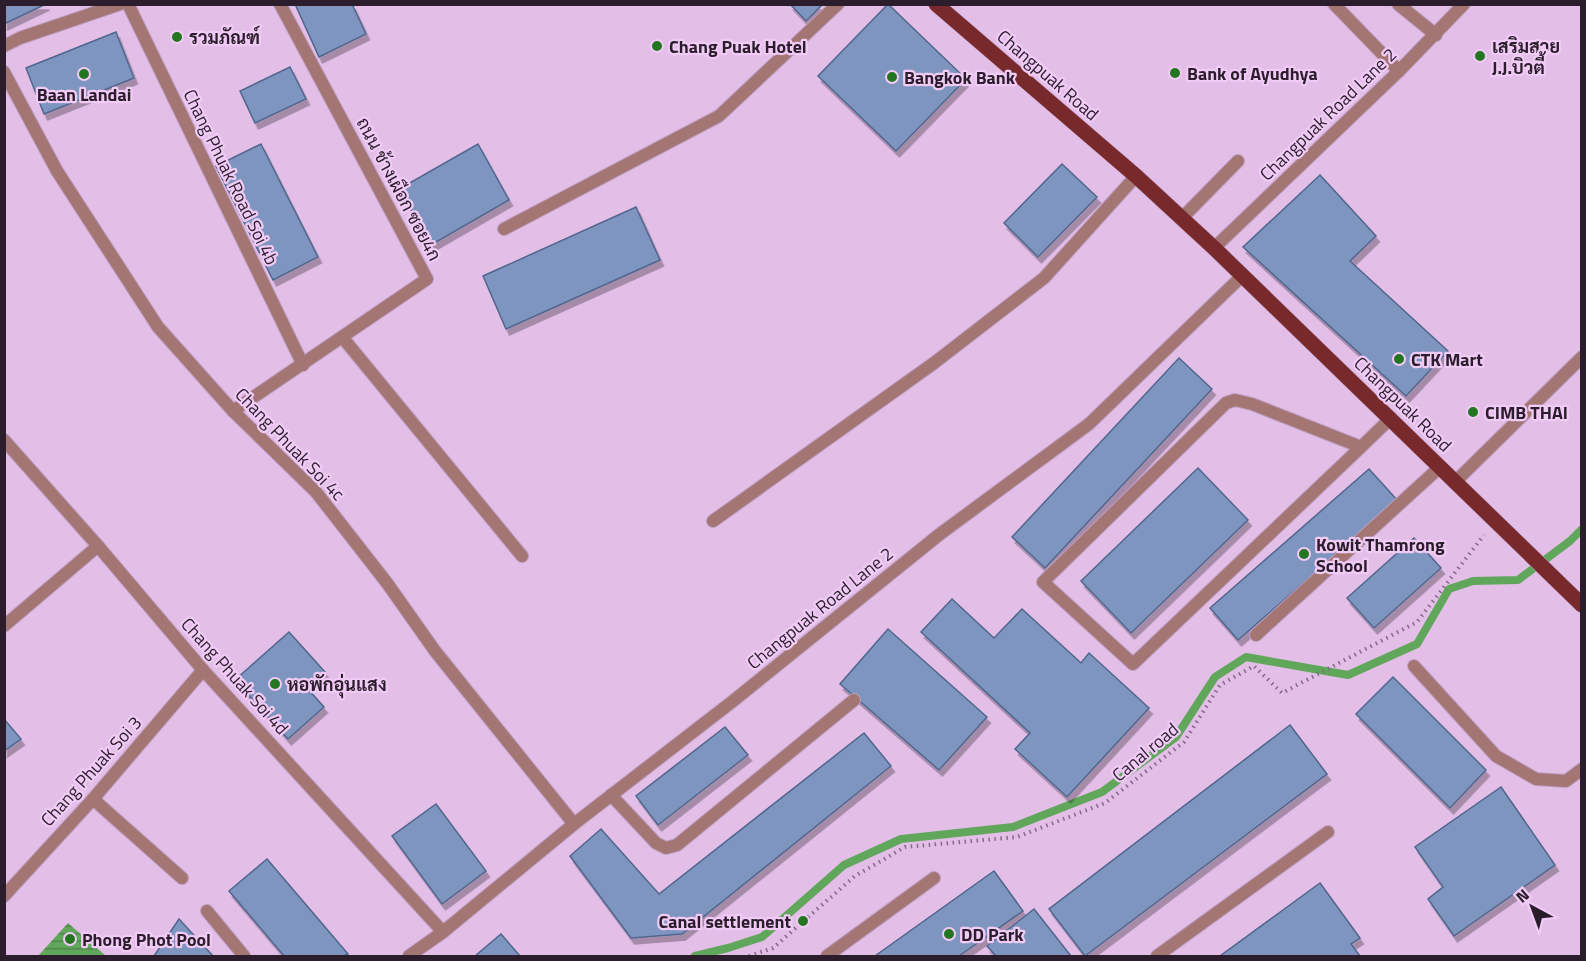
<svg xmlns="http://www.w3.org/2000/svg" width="1586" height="961" viewBox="0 0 1586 961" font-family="'Titillium Web',Sarabun,sans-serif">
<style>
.water{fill:url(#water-rules)}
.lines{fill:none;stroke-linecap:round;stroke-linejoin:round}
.stream{stroke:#60a65b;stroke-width:8}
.building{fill:#7e95bf;stroke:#50668d;stroke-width:1.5;filter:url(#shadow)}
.service-casing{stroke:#be9ec2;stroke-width:14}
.minor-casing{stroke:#be9ec2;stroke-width:14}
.tertiary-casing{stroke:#be9ec2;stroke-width:14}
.primary-casing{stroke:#be9ec2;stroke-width:16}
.path{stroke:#846b87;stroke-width:4;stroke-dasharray:1.5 4.5;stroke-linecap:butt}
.service{stroke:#a37573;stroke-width:12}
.minor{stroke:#a37573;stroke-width:12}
.tertiary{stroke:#a37573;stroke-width:12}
.primary{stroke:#77292b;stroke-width:15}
.poi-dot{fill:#23751f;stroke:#f0cbf5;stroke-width:2}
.labels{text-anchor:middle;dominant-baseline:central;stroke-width:4.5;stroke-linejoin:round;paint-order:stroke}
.poi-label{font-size:18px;font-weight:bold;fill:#2b1d2c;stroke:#f0cbf5;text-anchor:start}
.street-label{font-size:18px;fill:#2b1d2c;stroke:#f0cbf5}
</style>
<defs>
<pattern id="water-rules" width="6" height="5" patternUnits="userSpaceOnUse" patternTransform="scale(1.5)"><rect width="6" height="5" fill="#60a65b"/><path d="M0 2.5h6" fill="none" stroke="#4f874b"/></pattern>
<filter id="shadow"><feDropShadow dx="3.5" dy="6" stdDeviation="0" flood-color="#0004"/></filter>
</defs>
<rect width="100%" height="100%" fill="#e3bee7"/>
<path class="water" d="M 68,923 L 106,956 L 38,956 Z"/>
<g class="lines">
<path class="stream" d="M 695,956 L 728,948 L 762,937 L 844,865 L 901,839 L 1013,827 L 1102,792 L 1176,737 L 1215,677 L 1246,657 L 1348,675 L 1417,644 L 1449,589 L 1473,581 L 1518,580 L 1570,541 L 1582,529"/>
</g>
<g class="building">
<path d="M 4,4 L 46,4 L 4,24 Z"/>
<path d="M 295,4 L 352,4 L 366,34 L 319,57 Z"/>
<path d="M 790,4 L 823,4 L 806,21 Z"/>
<path d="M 888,4 L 966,79 L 896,151 L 818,76 Z"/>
<path d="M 116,32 L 134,78 L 44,114 L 26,68 Z"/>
<path d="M 290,67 L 306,99 L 255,123 L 240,91 Z"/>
<path d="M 261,144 L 318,257 L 273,280 L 216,166 Z"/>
<path d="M 478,144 L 509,200 L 431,245 L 399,189 Z"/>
<path d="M 1062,164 L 1097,197 L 1038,257 L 1004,223 Z"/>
<path d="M 1320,175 L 1376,236 L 1350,261 L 1448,351 L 1406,396 L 1243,247 Z"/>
<path d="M 636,207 L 660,260 L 506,329 L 483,276 Z"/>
<path d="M 1179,358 L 1212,389 L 1045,568 L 1012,537 Z"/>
<path d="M 1198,468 L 1248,520 L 1131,633 L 1081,581 Z"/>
<path d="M 1369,469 L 1398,501 L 1238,640 L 1210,608 Z"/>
<path d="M 1414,538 L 1441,568 L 1374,628 L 1347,598 Z"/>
<path d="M 952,599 L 994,638 L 1022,609 L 1081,663 L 1089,653 L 1149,708 L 1067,797 L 1015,749 L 1030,733 L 921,632 Z"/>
<path d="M 888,629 L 987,717 L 939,770 L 840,684 Z"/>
<path d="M 289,632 L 325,672 L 307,688 L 324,707 L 288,739 L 235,680 Z"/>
<path d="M 1393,677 L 1486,770 L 1450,808 L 1356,714 Z"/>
<path d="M 4,719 L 21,739 L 4,751 Z"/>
<path d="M 1290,725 L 1327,774 L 1085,956 L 1049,909 Z"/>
<path d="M 725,727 L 748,755 L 658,825 L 636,796 Z"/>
<path d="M 864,733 L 891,766 L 682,934 L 631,938 L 570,856 L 601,829 L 659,894 Z"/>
<path d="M 1501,787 L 1555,865 L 1454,936 L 1428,899 L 1443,887 L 1415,847 Z"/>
<path d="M 436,804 L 486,871 L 442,904 L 392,836 Z"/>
<path d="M 267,859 L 348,954 L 343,956 L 284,956 L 229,891 Z"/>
<path d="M 994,871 L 1023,911 L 959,956 L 875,956 Z"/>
<path d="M 1320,883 L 1360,938 L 1351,944 L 1360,956 L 1220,956 Z"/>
<path d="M 1034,909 L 1071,956 L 996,956 L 987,946 Z"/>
<path d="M 179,919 L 213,956 L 154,956 Z"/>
<path d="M 501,934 L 520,956 L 475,956 Z"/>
</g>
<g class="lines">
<defs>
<g id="service">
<path d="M 1334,4 L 1399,71"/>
<path d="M 1398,4 L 1436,35"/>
<path d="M 1182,218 L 1238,161"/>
<path d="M 1361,447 L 1252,404 L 1235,400 L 1226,403 L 1043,582 L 1133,664 L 1361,447 L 1391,418"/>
<path d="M 1256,635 L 1440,467"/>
<path d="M 1414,666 L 1496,756 L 1536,779 L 1566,781 L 1582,769"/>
<path d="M 611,795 L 656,843 L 666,848 L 677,845 L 854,700"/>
<path d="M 93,799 L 182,878"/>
<path d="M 207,911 L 244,956"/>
<path d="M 827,956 L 934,878"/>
</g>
<g id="minor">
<path d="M 128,4 L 303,365"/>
<path d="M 4,46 L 20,38 L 120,4"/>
<path d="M 4,72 L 57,171 L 158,327 L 233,411 L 316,492 L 387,583 L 435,651 L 574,824"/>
<path d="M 504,229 L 719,116 L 838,4"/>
<path d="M 343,338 L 522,556"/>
<path d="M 233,411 L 427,279 L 280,4"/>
<path d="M 4,440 L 98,546 L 203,670 L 443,932"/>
<path d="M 1456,481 L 1582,357"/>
<path d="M 713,521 L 934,363 L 1044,278 L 1136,176"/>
<path d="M 4,626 L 98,546"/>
<path d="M 4,896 L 93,799 L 203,670"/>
<path d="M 409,956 L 443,932 L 574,824 L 733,701 L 940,534 L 1089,424 L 1242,276"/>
<path d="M 1157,956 L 1328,832"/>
</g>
<path id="tertiary" d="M 1214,248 L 1399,71 L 1464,4"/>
<path id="primary" d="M 936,4 L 1136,176 L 1214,248 L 1582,605"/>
</defs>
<use href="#service" class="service-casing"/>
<use href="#minor" class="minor-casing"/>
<use href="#tertiary" class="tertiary-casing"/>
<use href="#primary" class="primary-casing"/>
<path class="path" d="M 749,956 L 773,948 L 855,876 L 905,847 L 1017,837 L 1105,803 L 1184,742 L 1220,685 L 1254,666 L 1282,693 L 1417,622 L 1484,535"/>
<use href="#service" class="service"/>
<use href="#minor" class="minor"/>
<use href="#tertiary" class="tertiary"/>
<use href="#primary" class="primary"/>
</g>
<g class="poi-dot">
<circle cx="177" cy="37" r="6"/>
<circle cx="657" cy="46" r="6"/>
<circle cx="1480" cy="56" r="6"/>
<circle cx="1175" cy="73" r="6"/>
<circle cx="84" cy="74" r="6"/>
<circle cx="892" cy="77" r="6"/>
<circle cx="1399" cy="359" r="6"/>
<circle cx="1473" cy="412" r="6"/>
<circle cx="1304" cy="554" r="6"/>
<circle cx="275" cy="684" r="6"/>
<circle cx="803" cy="921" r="6"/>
<circle cx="949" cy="934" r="6"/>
<circle cx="70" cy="939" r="6"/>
</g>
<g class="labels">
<g class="poi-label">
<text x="189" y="37">รวมภัณฑ์</text>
<text x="669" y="46">Chang Puak Hotel</text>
<text x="1492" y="46">เสริมสวย<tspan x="1492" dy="21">J.J.บิวตี้</tspan></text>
<text x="1187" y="73">Bank of Ayudhya</text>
<text x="904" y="77">Bangkok Bank</text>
<text x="84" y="94" text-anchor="middle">Baan Landai</text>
<text x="1411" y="359">CTK Mart</text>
<text x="1485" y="412">CIMB THAI</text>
<text x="1316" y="544">Kowit Thamrong<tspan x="1316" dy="21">School</tspan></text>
<text x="287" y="684">หอพักอุ่นแสง</text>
<text x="791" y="921" text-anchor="end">Canal settlement</text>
<text x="961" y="934">DD Park</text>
<text x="82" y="939">Phong Phot Pool</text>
</g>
<g class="street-label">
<text transform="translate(1048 75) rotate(41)">Changpuak Road</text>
<text transform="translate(1328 114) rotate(-44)">Changpuak Road Lane 2</text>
<text transform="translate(231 177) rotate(64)">Chang Phuak Road Soi 4b</text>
<text transform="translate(399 189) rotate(62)">ถนน ช้างเผือก ซอย4ก</text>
<text transform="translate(1403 404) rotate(44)">Changpuak Road</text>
<text transform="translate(290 444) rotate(46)">Chang Phuak Soi 4c</text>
<text transform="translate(820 608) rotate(-39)">Changpuak Road Lane 2</text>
<text transform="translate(235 676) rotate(48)">Chang Phuak Soi 4d</text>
<text transform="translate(1145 752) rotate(-40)">Canal road</text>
<text transform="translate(91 771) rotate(-48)">Chang Phuak Soi 3</text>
</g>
</g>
<rect width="1586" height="961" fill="none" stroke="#2b1d2c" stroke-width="12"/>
<g transform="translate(1532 907) rotate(319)" stroke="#f0cbf5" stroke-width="4.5" paint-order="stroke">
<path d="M0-4.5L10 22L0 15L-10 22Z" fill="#2b1d2c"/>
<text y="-9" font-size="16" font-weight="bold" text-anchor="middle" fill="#2b1d2c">N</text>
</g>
</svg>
